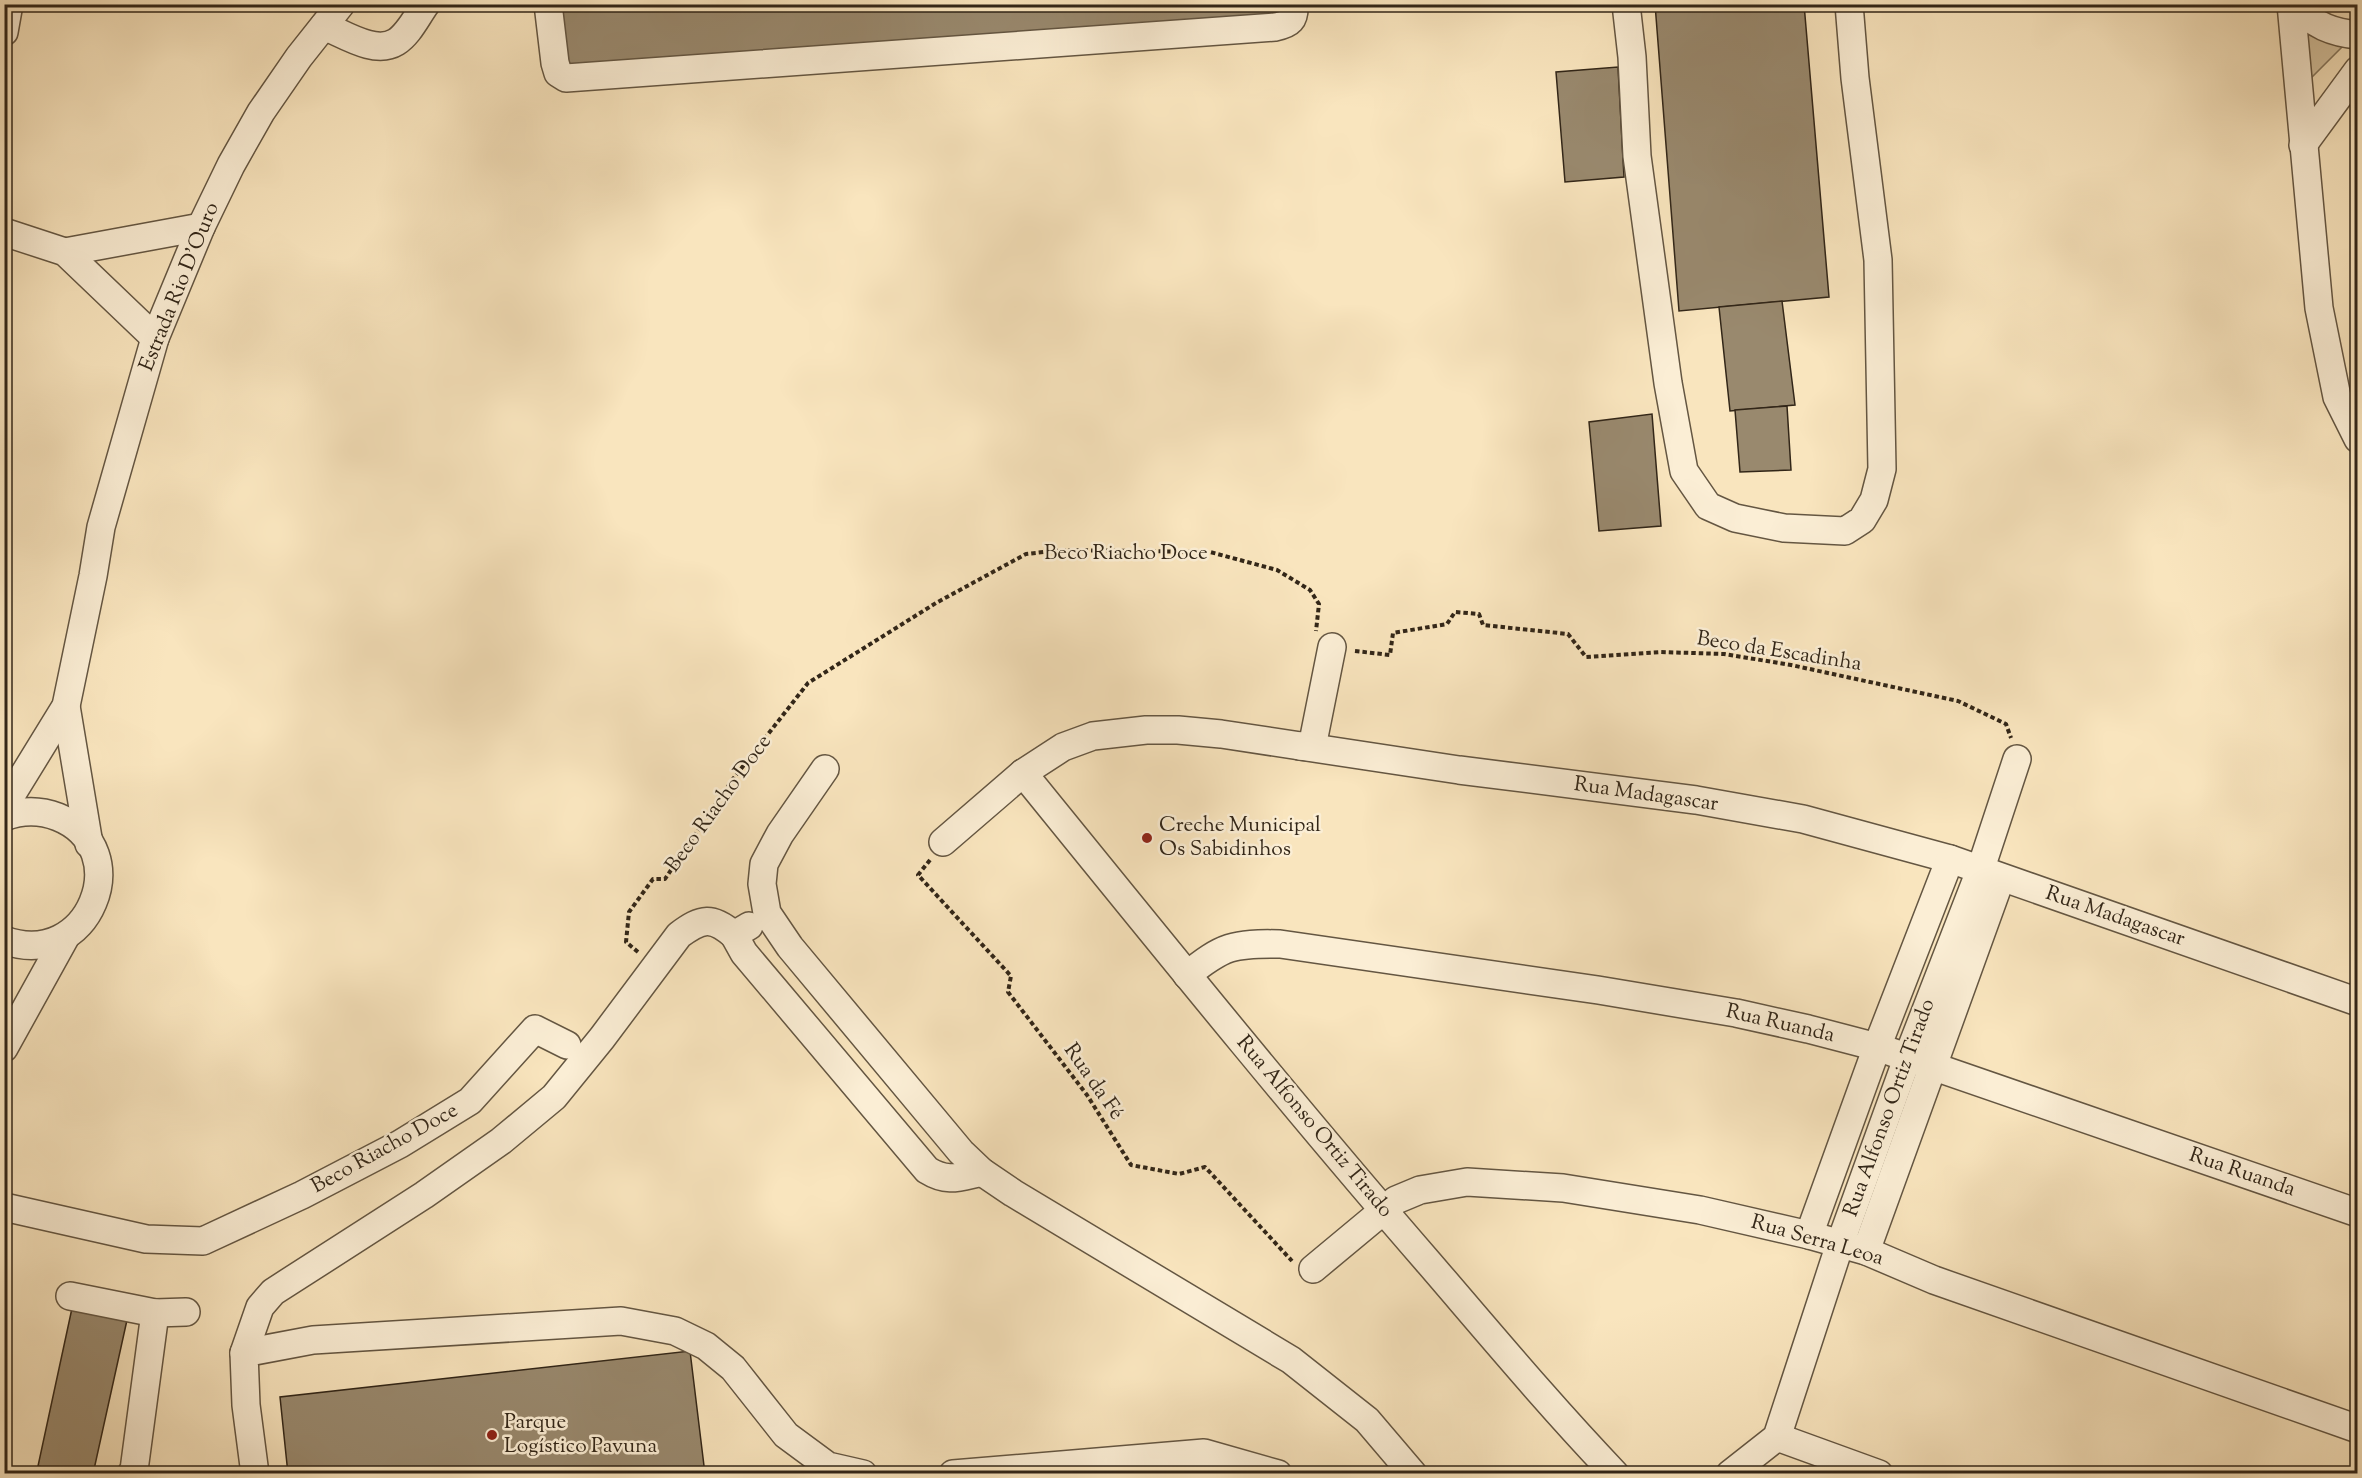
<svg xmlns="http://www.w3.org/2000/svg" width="2362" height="1478" viewBox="0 0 2362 1478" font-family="'Sorts Mill Goudy',serif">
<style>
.green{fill:#d7c5a2;stroke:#84765d;stroke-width:1.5}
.building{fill:#99896e;stroke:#322618;stroke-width:1.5}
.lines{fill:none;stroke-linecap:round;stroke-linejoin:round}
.minor-casing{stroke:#645642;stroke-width:30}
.path{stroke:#322618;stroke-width:4;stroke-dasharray:4.5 3;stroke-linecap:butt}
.minor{stroke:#fbeed5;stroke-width:27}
.poi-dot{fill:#8f2418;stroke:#fbeed5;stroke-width:2}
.labels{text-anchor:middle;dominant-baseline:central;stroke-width:5;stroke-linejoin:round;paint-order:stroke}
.street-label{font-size:21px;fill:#322618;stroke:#fbeed5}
.poi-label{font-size:21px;fill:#322618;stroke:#fbeed5;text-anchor:start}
</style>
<rect width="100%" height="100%" fill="#f9e5be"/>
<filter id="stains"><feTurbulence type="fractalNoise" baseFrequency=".00333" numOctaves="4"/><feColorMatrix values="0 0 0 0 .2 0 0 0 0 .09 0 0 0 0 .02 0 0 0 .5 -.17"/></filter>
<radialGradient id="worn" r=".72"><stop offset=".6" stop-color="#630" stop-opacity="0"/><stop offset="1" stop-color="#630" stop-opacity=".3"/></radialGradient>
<path class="green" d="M 2298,24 L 2346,43 L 2304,85 Z"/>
<g class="building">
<path d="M 561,4 L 1279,4 L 1280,14 L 567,75 Z"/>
<path d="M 1655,4 L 1804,4 L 1829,297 L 1679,311 Z"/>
<path d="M 1618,67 L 1624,177 L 1565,182 L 1556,72 Z"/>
<path d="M 1782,301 L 1795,405 L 1730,411 L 1719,307 Z"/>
<path d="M 1787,406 L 1791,470 L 1740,472 L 1735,410 Z"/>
<path d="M 1652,414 L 1661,526 L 1599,531 L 1589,422 Z"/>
<path d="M 74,1299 L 129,1311 L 93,1474 L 72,1474 L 38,1466 Z"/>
<path d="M 690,1351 L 705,1474 L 288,1474 L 280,1397 Z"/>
<path d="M 1227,1466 L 1228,1474 L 1161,1474 Z"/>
</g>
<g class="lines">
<defs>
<g id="minor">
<path d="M 548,4 L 555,63 L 558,73 L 566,78 L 1275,27 C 1290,24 1295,20 1294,4"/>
<path d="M 1626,4 L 1632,57 L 1637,156 L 1668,383 L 1684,471 L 1708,506 L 1735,518 L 1784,528 L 1845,531 L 1862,520 L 1874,500 L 1882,469 L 1878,260 L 1855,78 L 1849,4"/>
<path d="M 2291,4 L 2319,308 L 2337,397 L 2358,439"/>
<path d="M 2298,4 C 2310,25 2335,33 2358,35"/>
<path d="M 324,26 C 344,34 375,55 396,42 C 409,34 417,16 426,4"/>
<path d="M 4,32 L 9,4"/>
<path d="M 2303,145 L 2358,70"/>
<path d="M 4,232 L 65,252 L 155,338"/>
<path d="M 65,252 L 201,227"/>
<path d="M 66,706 L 89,844"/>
<path d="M 1300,746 L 1312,747 L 1332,647"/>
<path d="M 825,769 L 780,834 L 764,864 L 762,884 L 767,913 L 790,947 L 961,1152 L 982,1172 L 1013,1193 L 1291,1360 L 1367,1420 L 1413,1474"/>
<path d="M 1023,773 C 1157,938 1290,1103 1429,1263 C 1490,1334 1550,1406 1615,1474"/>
<path d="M 4,807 L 66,706 L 93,576 L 101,527 L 155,338 L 201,227 L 231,165 L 261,112 L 299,57 L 341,4"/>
<path d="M 4,817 C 22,810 40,810 58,817 C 138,849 89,972 4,940"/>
<path d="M 943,842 L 1023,773 L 1063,747 L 1093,736 L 1146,730 L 1178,730 L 1221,734 L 1459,770 L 1696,800 L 1803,819 L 1950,859 L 2358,1002"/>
<path d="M 749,926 L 734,935 L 744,953 L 927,1170 C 948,1183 959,1177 982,1172"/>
<path d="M 1187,975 C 1223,946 1233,943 1280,944 L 1598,990 L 1736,1013 L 1808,1029 L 1877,1047 L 2358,1213"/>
<path d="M 4,1048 L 66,936"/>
<path d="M 4,1207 L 146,1239 L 203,1241 L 302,1195 L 400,1144 L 470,1101 L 535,1029 L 567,1045"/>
<path d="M 1809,1235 L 1877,1047 L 1950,859"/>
<path d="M 1866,1251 L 2001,878"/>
<path d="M 1313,1269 L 1396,1200 L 1420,1190 L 1467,1182 L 1563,1188 L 1700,1210 L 1809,1235 L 1866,1251 L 1934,1280 L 2358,1429"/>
<path d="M 70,1296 L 155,1313 L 186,1312"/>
<path d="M 244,1353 L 260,1307 L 273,1292 L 424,1195 L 501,1141 L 554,1097 L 602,1038 L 679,935 C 702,918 712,916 734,935"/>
<path d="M 1777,1437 L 1879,1474"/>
<path d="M 131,1474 L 134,1470 L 155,1313"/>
<path d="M 255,1474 L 246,1405 L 244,1353 L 313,1340 L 621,1321 L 675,1331 L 706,1346 L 733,1368 L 786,1435 L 828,1466 L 863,1474"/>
<path d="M 953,1474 L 1204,1453 L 1278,1474"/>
<path d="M 1730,1474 L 1777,1437 L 1840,1244 L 1907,1059 L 1980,871 L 2017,759"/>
</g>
</defs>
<use href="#minor" class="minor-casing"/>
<g class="path">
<path d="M 1355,651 L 1390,655 L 1393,633 L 1447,624 L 1455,612 L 1479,614 L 1483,625 L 1568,634 L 1586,657 L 1661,652 L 1724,654 L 1791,665 L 1958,701 L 2006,724 L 2011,738"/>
<path d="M 930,860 L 918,875 L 1011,976 L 1008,992 L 1087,1095 L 1131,1165 L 1179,1174 L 1205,1167 L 1292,1261"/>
<path d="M 638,952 L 626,942 L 629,912 L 653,879 L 665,879 L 733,779 L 808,683 L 936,603 L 1026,554 L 1062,550 L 1210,552 L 1277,570 L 1310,590 L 1319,604 L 1316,631"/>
</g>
<use href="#minor" class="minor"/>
</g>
<g class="poi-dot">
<circle cx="1147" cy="838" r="6"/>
<circle cx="492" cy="1435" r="6"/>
</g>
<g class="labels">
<g class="street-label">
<text transform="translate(180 287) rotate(-68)">Estrada Rio D'Ouro</text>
<text x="1126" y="554">Beco Riacho Doce</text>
<text transform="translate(1779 652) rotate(9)">Beco da Escadinha</text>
<text transform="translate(1646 795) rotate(8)">Rua Madagascar</text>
<text transform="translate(719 804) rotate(-54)">Beco Riacho Doce</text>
<text transform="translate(2115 917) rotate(19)">Rua Madagascar</text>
<text transform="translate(1780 1024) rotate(13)">Rua Ruanda</text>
<text transform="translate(1093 1082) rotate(55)">Rua da Fé</text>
<text transform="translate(1890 1108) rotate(-70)">Rua Alfonso Ortiz Tirado</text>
<text transform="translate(1314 1127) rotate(50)">Rua Alfonso Ortiz Tirado</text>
<text transform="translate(385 1149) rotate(-29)">Beco Riacho Doce</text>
<text transform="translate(2242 1173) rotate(19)">Rua Ruanda</text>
<text transform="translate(1817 1241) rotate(16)">Rua Serra Leoa</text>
</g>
<g class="poi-label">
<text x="1159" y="826">Creche Municipal<tspan x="1159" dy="24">Os Sabidinhos</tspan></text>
<text x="504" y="1423">Parque<tspan x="504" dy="24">Logístico Pavuna</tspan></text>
</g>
</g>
<rect width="2362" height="1478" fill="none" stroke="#f9e5be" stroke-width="24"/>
<rect x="6" y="6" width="2350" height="1466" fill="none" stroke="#322618" stroke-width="3"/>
<rect x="12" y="12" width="2338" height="1454" fill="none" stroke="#322618" stroke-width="1.5"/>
<rect width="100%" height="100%" filter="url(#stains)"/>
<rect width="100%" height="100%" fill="url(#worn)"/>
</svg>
